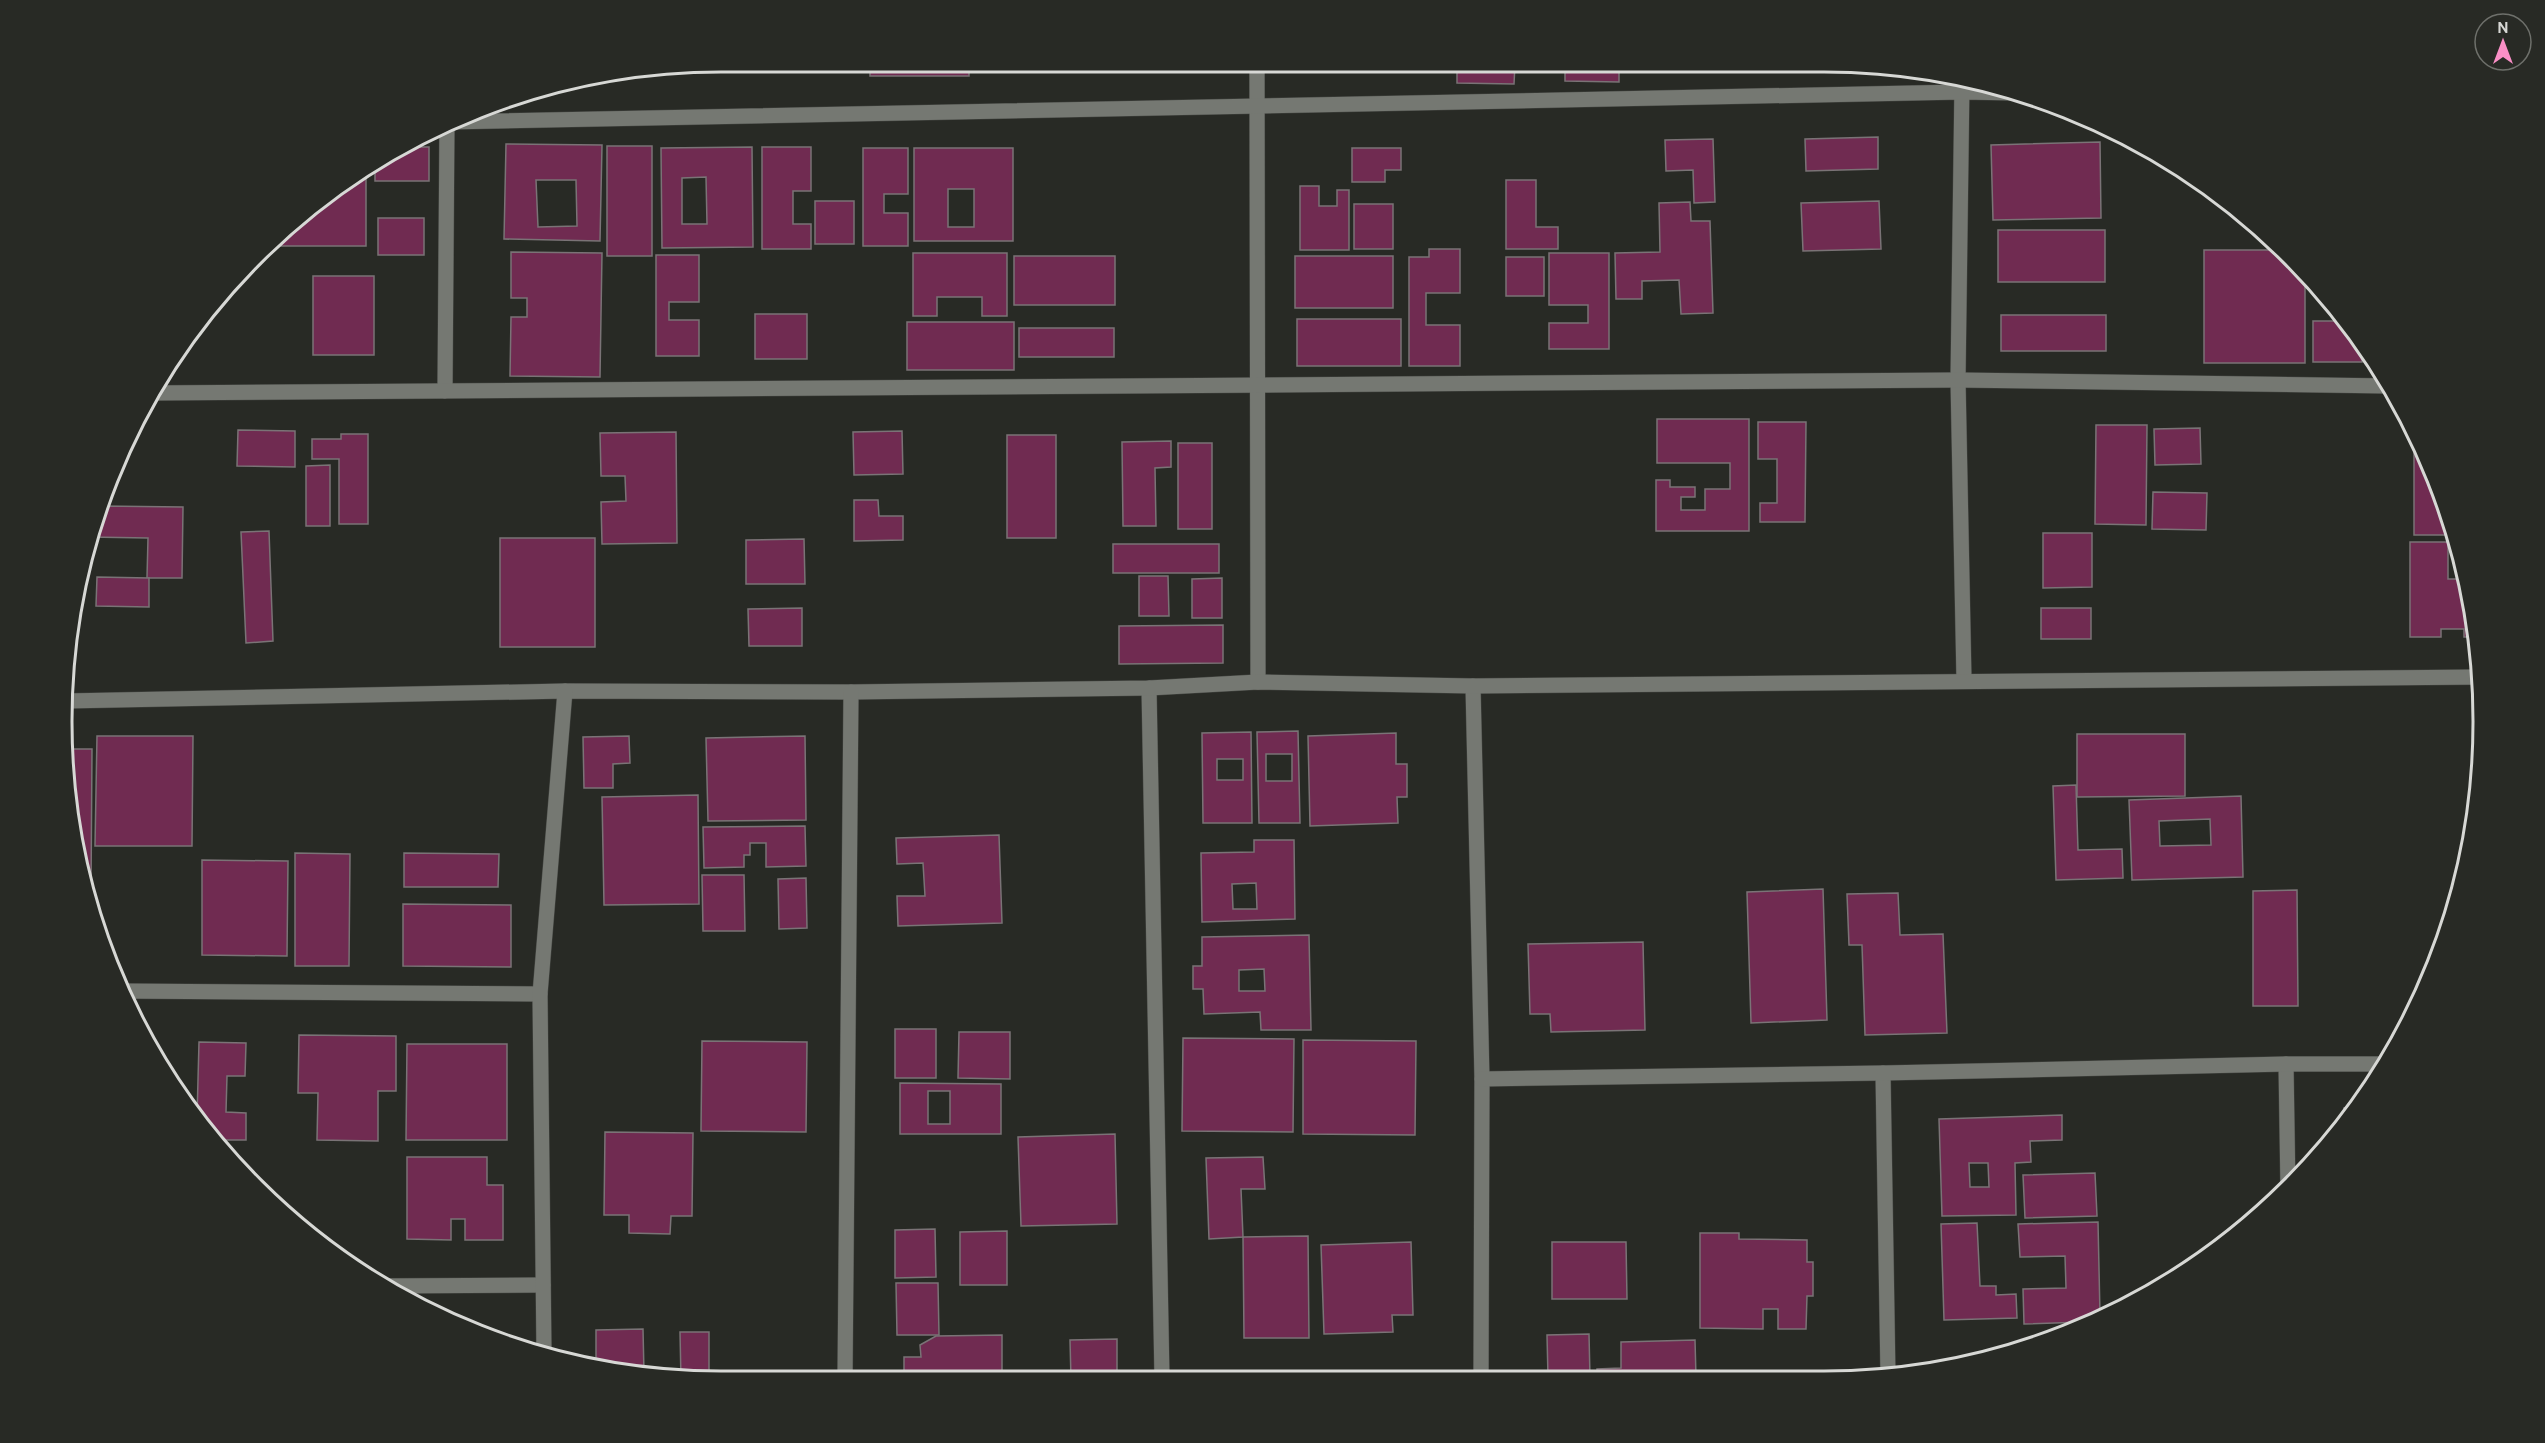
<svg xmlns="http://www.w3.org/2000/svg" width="2545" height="1443" viewBox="0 0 2545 1443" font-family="Cabin,sans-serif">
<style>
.building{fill:#702b51;stroke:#7a7376;stroke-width:1.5;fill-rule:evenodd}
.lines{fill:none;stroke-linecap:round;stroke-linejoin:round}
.minor-casing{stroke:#444642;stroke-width:16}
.minor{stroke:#757872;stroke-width:15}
.rim{fill:none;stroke:#d7d8d5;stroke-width:3}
</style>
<rect width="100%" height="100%" fill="#282a25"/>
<g class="building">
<path d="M 1457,64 L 1515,64 L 1514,84 L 1457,83 Z"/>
<path d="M 1565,64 L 1619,64 L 1619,82 L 1565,81 Z"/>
<rect x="1123" y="65" width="51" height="7"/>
<rect x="1304" y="65" width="17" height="5"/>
<rect x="1337" y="65" width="24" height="5"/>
<path d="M 840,66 L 863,66 L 863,71 L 840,70 Z"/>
<rect x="870" y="66" width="99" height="10"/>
<rect x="673" y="67" width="39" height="5"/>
<rect x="718" y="67" width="27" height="3"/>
<path d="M 1878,137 L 1878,169 L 1806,171 L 1805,139 Z"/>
<path d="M 1713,139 L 1715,202 L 1694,203 L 1693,170 L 1666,171 L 1665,140 Z"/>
<path d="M 2100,142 L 2101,218 L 1993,220 L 1991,145 Z"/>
<path d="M 506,144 L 602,145 L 600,241 L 504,239 ZM 536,180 L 576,180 L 577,226 L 538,227 Z"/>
<rect x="607" y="146" width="45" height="110"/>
<path d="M 402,147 L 429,147 L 429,181 L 375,181 L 375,163 Z"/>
<path d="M 752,147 L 753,247 L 662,248 L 661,148 ZM 706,177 L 707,224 L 682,224 L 682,178 Z"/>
<path d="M 762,147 L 811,147 L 811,191 L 793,191 L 793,224 L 811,224 L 811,249 L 762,249 Z"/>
<path d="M 863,148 L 908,148 L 908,194 L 884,194 L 884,213 L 908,213 L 908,246 L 863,246 Z"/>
<path d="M 914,148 L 1013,148 L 1013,241 L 914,241 ZM 948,189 L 974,189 L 974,227 L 948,227 Z"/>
<path d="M 1352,148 L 1401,148 L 1401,170 L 1385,170 L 1385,182 L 1352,182 Z"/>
<path d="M 366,169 L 366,246 L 281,246 L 281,232 L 320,198 Z"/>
<path d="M 1506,180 L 1536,180 L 1536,227 L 1558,227 L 1558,249 L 1506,249 Z"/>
<path d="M 1300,186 L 1319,186 L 1319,206 L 1337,206 L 1337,190 L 1349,190 L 1349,250 L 1300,250 Z"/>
<rect x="815" y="201" width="39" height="43"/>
<path d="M 1879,201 L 1881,249 L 1803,251 L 1801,203 Z"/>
<path d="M 1690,202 L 1691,221 L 1710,221 L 1713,313 L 1681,314 L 1679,280 L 1642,281 L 1642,299 L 1616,299 L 1615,253 L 1660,252 L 1659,203 Z"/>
<rect x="1354" y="204" width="39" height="45"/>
<rect x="378" y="218" width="46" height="37"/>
<rect x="1998" y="230" width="107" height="52"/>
<path d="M 1429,249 L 1460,249 L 1460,293 L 1426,293 L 1426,325 L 1460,325 L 1460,366 L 1409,366 L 1409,257 L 1429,257 Z"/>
<path d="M 2204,250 L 2282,250 L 2305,275 L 2305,363 L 2204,363 Z"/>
<path d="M 511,252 L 602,253 L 600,377 L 510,376 L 511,317 L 527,317 L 527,298 L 511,298 Z"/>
<path d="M 913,253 L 1007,253 L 1007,316 L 982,316 L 982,297 L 937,297 L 937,316 L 913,316 Z"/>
<path d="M 1549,253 L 1609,253 L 1609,349 L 1549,349 L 1549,323 L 1588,323 L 1588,305 L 1549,305 Z"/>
<path d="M 656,255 L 699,255 L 699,302 L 669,302 L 669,320 L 699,320 L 699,356 L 656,356 Z"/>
<rect x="1014" y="256" width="101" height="49"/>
<rect x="1295" y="256" width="98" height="52"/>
<rect x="1506" y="257" width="38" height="39"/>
<rect x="313" y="276" width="61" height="79"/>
<rect x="755" y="314" width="52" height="45"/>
<rect x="2001" y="315" width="105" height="36"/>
<rect x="1297" y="319" width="104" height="47"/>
<path d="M 2313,321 L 2348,321 L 2362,343 L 2362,362 L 2313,362 Z"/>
<rect x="907" y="322" width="107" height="48"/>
<rect x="1019" y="328" width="95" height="29"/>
<path d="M 1657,419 L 1749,419 L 1749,531 L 1656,531 L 1656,480 L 1670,480 L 1670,487 L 1695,487 L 1695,497 L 1681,497 L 1681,510 L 1705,510 L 1705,489 L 1730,489 L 1730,463 L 1657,463 Z"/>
<path d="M 1758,422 L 1806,422 L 1805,522 L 1760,522 L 1760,503 L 1777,503 L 1777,459 L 1758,459 Z"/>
<path d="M 2096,425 L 2147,425 L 2146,525 L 2095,524 Z"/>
<path d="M 2200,428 L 2201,464 L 2155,465 L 2154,429 Z"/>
<path d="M 238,430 L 295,431 L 295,467 L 237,466 Z"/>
<path d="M 902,431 L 903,474 L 854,475 L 853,432 Z"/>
<path d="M 676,432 L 677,543 L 602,544 L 601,502 L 626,501 L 625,476 L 601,476 L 600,433 Z"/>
<path d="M 341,434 L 368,434 L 368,524 L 339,524 L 339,459 L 312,459 L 312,439 L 341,439 Z"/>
<rect x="1007" y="435" width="49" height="103"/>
<path d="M 1171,441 L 1171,467 L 1155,468 L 1156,526 L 1123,526 L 1122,442 Z"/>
<rect x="1178" y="443" width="34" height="86"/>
<path d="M 2414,445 L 2421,445 L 2455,535 L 2414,535 Z"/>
<path d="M 330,465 L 330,526 L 306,526 L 306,466 Z"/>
<path d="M 2153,492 L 2207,493 L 2206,530 L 2152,529 Z"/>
<path d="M 854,500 L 878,500 L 879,516 L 903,516 L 903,540 L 854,541 Z"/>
<path d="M 101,506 L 183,507 L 182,578 L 147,578 L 148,538 L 89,537 Z"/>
<path d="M 269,531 L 273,641 L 246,643 L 241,532 Z"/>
<path d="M 2043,533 L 2092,533 L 2092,587 L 2043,588 Z"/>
<rect x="500" y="538" width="95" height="109"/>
<path d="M 804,539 L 805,584 L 746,584 L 746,540 Z"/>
<path d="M 2410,542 L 2448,542 L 2448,579 L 2466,579 L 2475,637 L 2464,637 L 2464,629 L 2441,629 L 2441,637 L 2410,637 Z"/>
<rect x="1113" y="544" width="106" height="29"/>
<path d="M 1139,576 L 1168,576 L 1169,616 L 1139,616 Z"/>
<path d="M 97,577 L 149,578 L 149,607 L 96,606 Z"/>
<path d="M 1222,578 L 1222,618 L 1192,618 L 1192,579 Z"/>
<path d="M 802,608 L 802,646 L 749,646 L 748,609 Z"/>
<rect x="2041" y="608" width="50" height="31"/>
<path d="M 1223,625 L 1223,663 L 1119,664 L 1119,626 Z"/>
<path d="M 1298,731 L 1300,823 L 1259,823 L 1257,732 ZM 1266,754 L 1292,754 L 1292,781 L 1266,781 Z"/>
<path d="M 1251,732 L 1252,823 L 1203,823 L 1202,733 ZM 1217,759 L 1243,759 L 1243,780 L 1217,780 Z"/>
<path d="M 1396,733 L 1396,764 L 1407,764 L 1407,797 L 1397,797 L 1398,823 L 1310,826 L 1308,736 Z"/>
<path d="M 2077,734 L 2185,734 L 2185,796 L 2077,797 Z"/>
<path d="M 97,736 L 193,736 L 192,846 L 95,846 Z"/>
<path d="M 629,736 L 630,763 L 613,764 L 613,788 L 584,788 L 583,737 Z"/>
<path d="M 805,736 L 806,820 L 708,821 L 706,738 Z"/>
<path d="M 63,749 L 92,749 L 91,893 L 87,893 L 74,851 L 63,764 Z"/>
<path d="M 2076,785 L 2078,850 L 2122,849 L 2123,878 L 2056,880 L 2053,786 Z"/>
<path d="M 698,795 L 699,904 L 604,905 L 602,797 Z"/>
<path d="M 2241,796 L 2243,877 L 2132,880 L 2129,800 ZM 2210,819 L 2211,845 L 2160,846 L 2159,821 Z"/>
<path d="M 805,826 L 806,866 L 766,867 L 766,843 L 750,843 L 750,855 L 744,855 L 744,867 L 704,868 L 703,827 Z"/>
<path d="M 999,835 L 1002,923 L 898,926 L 897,896 L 925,896 L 923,863 L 897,864 L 896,838 Z"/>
<path d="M 1254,840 L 1294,840 L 1295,919 L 1202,922 L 1201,853 L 1254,852 ZM 1256,883 L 1257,909 L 1233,909 L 1232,884 Z"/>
<path d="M 295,853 L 350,854 L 349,966 L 295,966 Z"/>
<path d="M 404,853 L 499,854 L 498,887 L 404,887 Z"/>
<path d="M 202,860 L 288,861 L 287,956 L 202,955 Z"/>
<path d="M 702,875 L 744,875 L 745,931 L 703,931 Z"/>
<path d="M 806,878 L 807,928 L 779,929 L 778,879 Z"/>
<path d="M 1823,889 L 1827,1020 L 1751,1023 L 1747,892 Z"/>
<path d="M 2297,890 L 2298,1006 L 2253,1006 L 2253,891 Z"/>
<path d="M 1898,893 L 1900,935 L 1943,934 L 1947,1033 L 1865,1035 L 1862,945 L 1849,945 L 1847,894 Z"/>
<path d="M 403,904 L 511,905 L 511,967 L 403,966 Z"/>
<path d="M 1309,935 L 1311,1030 L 1261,1030 L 1260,1012 L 1204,1014 L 1203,989 L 1193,989 L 1193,966 L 1202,966 L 1202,937 ZM 1264,969 L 1265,991 L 1239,991 L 1239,970 Z"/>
<path d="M 1643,942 L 1645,1030 L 1551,1032 L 1550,1014 L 1530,1014 L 1528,944 Z"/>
<rect x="895" y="1029" width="41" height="49"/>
<path d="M 959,1032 L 1010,1032 L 1010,1079 L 958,1078 Z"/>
<path d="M 299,1035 L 396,1036 L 396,1091 L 378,1091 L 378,1141 L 317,1140 L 318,1093 L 298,1093 Z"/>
<path d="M 1183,1038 L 1294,1039 L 1293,1132 L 1182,1131 Z"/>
<path d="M 1303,1040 L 1416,1041 L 1415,1135 L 1303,1134 Z"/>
<path d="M 702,1041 L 807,1042 L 806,1132 L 701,1131 Z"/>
<path d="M 199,1042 L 246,1043 L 245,1076 L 227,1076 L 226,1112 L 246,1113 L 246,1140 L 213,1140 L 197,1117 Z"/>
<path d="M 407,1044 L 507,1044 L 507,1140 L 406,1140 Z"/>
<path d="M 900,1083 L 1001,1084 L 1001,1134 L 900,1134 ZM 928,1091 L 950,1091 L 950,1124 L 928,1124 Z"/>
<path d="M 2352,1107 L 2344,1118 L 2344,1108 Z"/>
<path d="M 2062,1115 L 2062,1140 L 2030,1141 L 2031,1162 L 2015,1163 L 2016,1215 L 1942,1216 L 1939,1119 ZM 1969,1163 L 1988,1163 L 1989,1187 L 1970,1187 Z"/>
<path d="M 605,1132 L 693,1133 L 692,1216 L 671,1216 L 670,1234 L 629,1233 L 629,1215 L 604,1215 Z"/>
<path d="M 1115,1134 L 1117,1224 L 1021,1226 L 1018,1137 Z"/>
<path d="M 407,1157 L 487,1157 L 487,1185 L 503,1185 L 503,1240 L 465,1240 L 465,1219 L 451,1219 L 451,1240 L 407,1239 Z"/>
<path d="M 1263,1157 L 1265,1189 L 1241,1189 L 1243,1237 L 1209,1239 L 1206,1158 Z"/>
<path d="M 2095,1173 L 2097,1216 L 2025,1218 L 2023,1175 Z"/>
<path d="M 2098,1222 L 2100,1315 L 2085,1322 L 2024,1324 L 2023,1289 L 2066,1288 L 2065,1256 L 2020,1257 L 2018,1224 Z"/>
<path d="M 1977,1223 L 1980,1286 L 1996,1286 L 1996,1295 L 2016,1294 L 2017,1318 L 1944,1320 L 1941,1224 Z"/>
<path d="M 935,1229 L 936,1277 L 895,1278 L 895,1230 Z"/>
<path d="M 1007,1231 L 1007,1285 L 960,1285 L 960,1232 Z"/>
<path d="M 1700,1233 L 1739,1233 L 1739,1239 L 1807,1240 L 1807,1262 L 1813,1262 L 1813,1296 L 1807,1296 L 1806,1329 L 1778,1329 L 1778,1309 L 1763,1309 L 1763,1329 L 1700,1328 Z"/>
<path d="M 1308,1236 L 1309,1338 L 1244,1338 L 1243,1237 Z"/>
<path d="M 1411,1242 L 1413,1315 L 1392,1315 L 1393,1332 L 1324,1334 L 1321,1245 Z"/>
<path d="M 1552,1242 L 1626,1242 L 1627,1299 L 1552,1299 Z"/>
<path d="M 896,1283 L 938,1283 L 939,1335 L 897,1335 Z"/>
<path d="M 643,1329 L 644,1373 L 596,1364 L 596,1330 Z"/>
<path d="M 680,1332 L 709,1332 L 709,1380 L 681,1380 Z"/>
<path d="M 1589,1334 L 1590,1377 L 1548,1377 L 1547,1335 Z"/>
<path d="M 1002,1335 L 1002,1379 L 904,1379 L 904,1357 L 921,1357 L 920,1345 L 936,1336 Z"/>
<path d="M 1117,1339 L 1117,1379 L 1071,1379 L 1070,1340 Z"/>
<path d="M 1695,1340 L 1696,1377 L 1597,1377 L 1597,1369 L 1621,1368 L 1621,1342 Z"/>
</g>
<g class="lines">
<defs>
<g id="minor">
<path d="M 1257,65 L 1258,682"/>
<path d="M 1962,82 L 1958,380 L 1964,680"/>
<path d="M 445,391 L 447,122 L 1962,92 L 2016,93"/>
<path d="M 151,393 L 1958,380 L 2388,386"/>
<path d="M 1473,686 L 1482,1079 L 1481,1377"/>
<path d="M 1149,688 L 1162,1378"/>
<path d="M 65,701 L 565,691 L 851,692 L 1149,688 L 1258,682 L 1473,686 L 2482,677"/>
<path d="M 120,991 L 540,994"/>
<path d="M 2286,1064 L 2288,1190"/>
<path d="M 1883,1073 L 1888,1376"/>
<path d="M 1482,1079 L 1883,1073 L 2286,1064 L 2386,1064"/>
<path d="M 382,1286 L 543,1285"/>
<path d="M 544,1353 L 540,994 L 565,691"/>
<path d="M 845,1380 L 851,692"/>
</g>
</defs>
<use href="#minor" class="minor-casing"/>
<use href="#minor" class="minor"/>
</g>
<path d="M0 0H2545V1443H0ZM721 72H1824A649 649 0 0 1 2473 721V722A649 649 0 0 1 1824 1371H721A649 649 0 0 1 72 722V721A649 649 0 0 1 721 72Z" fill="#282a25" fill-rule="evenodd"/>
<path class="rim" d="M721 72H1824A649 649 0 0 1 2473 721V722A649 649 0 0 1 1824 1371H721A649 649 0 0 1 72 722V721A649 649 0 0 1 721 72Z"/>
<g transform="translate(2503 42)"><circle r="28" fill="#282a25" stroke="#6e706b" stroke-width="1.5"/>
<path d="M0-4.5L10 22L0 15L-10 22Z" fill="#fa8fc6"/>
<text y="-9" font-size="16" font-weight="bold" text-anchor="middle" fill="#d7d8d5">N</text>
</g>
</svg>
